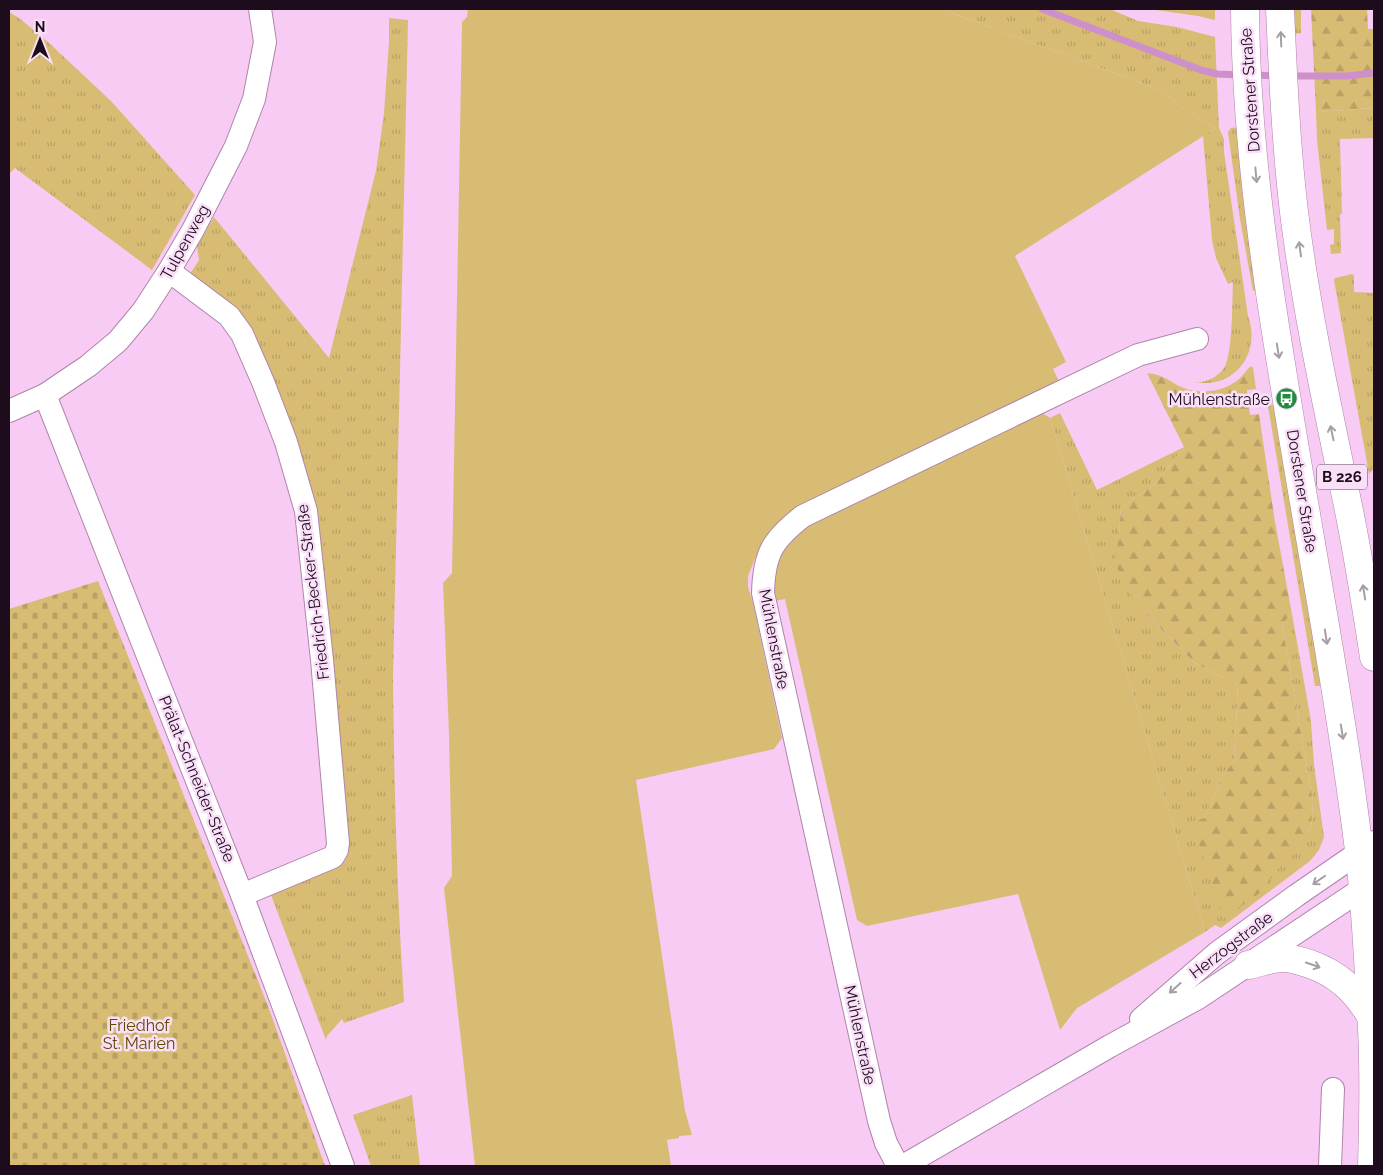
<svg xmlns="http://www.w3.org/2000/svg" width="1383" height="1175" viewBox="0 0 1383 1175" font-family="Raleway,sans-serif">
<style>
.grass{fill:url(#grass-tufts)}
.forest{fill:url(#forest-firs)}
.cemetery{fill:url(#cemetery-stones)}
.garden{fill:#d8bc74}
.lines{fill:none;stroke-linecap:round;stroke-linejoin:round}
.stream{stroke:#ce90cb;stroke-width:7}
.minor-casing{stroke:#af84ac;stroke-width:24}
.primary-casing{stroke:#af84ac;stroke-width:29}
.minor{stroke:#fff;stroke-width:22}
.primary{stroke:#fff;stroke-width:28}
.oneway{stroke:#a59ea4}
.labels{text-anchor:middle;dominant-baseline:central;stroke-width:5;stroke-linejoin:round;paint-order:stroke}
.shield{fill:#fadff8;stroke:#5f4c5e;stroke-width:1}
.shield-label{font-size:15px;font-weight:bold;fill:#1d0d1c}
.street-label{font-size:16px;fill:#1d0d1c;stroke:#fadff8}
.poi-label{font-size:16px;fill:#1d0d1c;stroke:#fadff8;text-anchor:end}
.park-label{font-size:16px;fill:#5d4803;stroke:#fadff8}
</style>
<defs>
<pattern id="grass-tufts" width="24" height="20" patternUnits="userSpaceOnUse" patternTransform="scale(1.25)"><rect width="24" height="20" fill="#d8bc74"/><path d="M3 7l-1-3M5 7V3M7 7l1-3M15 17l-1-3M17 17v-4M19 17l1-3" fill="none" stroke="#b9a064"/></pattern>
<pattern id="forest-firs" width="22" height="20" patternUnits="userSpaceOnUse" patternTransform="scale(1.25)"><rect width="22" height="20" fill="#d8bc74"/><path d="M5 1l3.5 6h-7zM16 11l3.5 6h-7z" fill="#b9a064"/></pattern>
<pattern id="cemetery-stones" width="16" height="16" patternUnits="userSpaceOnUse" patternTransform="scale(1.25)"><rect width="16" height="16" fill="#d8bc74"/><path d="M2 7V4a2 2 0 0 1 4 0v3zM10 15v-3a2 2 0 0 1 4 0v3z" fill="#b9a064"/></pattern>
</defs>
<rect width="100%" height="100%" fill="#f8cbf5"/>
<g class="grass">
<path d="M 941,9 L 1110,9 L 1138,21 L 1177,27 L 1215,37 L 1219,128 L 1224,139 L 1224,152 L 1248,316 C 1262,354 1233,390 1194,382 C 1205,383 1217,378 1224,368 C 1233,354 1232,300 1233,282 L 1228,284 L 1216,258 L 1212,240 L 1203,136 L 1216,128 L 1188,112 L 1163,91 Z"/>
<path d="M 1149,9 L 1215,9 L 1215,20 L 1198,16 Z"/>
<path d="M 1293,9 L 1301,9 L 1301,33 L 1293,34 Z"/>
<path d="M 9,12 L 19,18 L 48,42 L 111,101 L 195,195 L 152,270 L 15,168 L 9,174 Z"/>
<path d="M 389,18 L 408,20 L 393,677 C 394,786 397,894 404,1002 L 344,1023 L 342,1019 L 327,1036 L 326,1040 L 271,895 L 341,864 L 345,861 L 349,852 L 316,524 L 290,422 L 190,274 L 199,260 L 197,246 L 214,217 L 329,358 L 376,171 L 384,113 L 389,42 Z"/>
<path d="M 1374,108 L 1374,138 L 1340,139 L 1342,214 L 1340,214 L 1341,253 L 1331,254 L 1330,245 L 1334,244 L 1334,229 L 1327,230 L 1317,140 L 1316,112 Z"/>
<path d="M 1239,127 L 1257,291 L 1253,291 L 1240,219 L 1228,132 L 1231,128 Z"/>
<path d="M 1352,274 L 1354,275 L 1354,292 L 1374,293 L 1374,468 L 1369,474 L 1334,280 L 1335,278 Z"/>
<path d="M 1275,404 L 1322,686 L 1315,686 L 1268,406 Z"/>
<path d="M 1060,413 L 1097,490 L 1184,447 L 1155,484 L 1121,508 L 1119,535 L 1142,610 L 1195,663 L 1238,685 L 1234,761 L 1221,778 L 1205,818 L 1297,843 L 1311,828 L 1313,802 L 1282,624 L 1292,614 L 1311,721 L 1314,765 L 1324,837 L 1319,850 L 1310,861 L 1221,928 L 1215,925 L 1205,932 L 1050,418 Z"/>
<path d="M 412,1095 L 420,1166 L 371,1166 L 353,1115 Z"/>
</g>
<g class="forest">
<path d="M 1311,9 L 1367,9 L 1368,29 L 1374,29 L 1374,108 L 1316,112 Z"/>
<path d="M 1251,366 L 1253,368 L 1256,389 L 1247,390 L 1250,415 L 1259,414 L 1275,522 L 1292,614 L 1282,624 L 1313,802 L 1311,828 L 1297,843 L 1261,892 L 1223,919 L 1192,822 L 1205,818 L 1221,778 L 1234,761 L 1238,685 L 1195,663 L 1142,610 L 1129,592 L 1115,564 L 1119,535 L 1121,508 L 1155,484 L 1184,447 L 1147,373 C 1163,375 1166,379 1179,386 C 1198,395 1221,393 1238,380 C 1243,376 1246,370 1251,366 Z"/>
</g>
<path class="cemetery" d="M 98,581 L 268,1006 L 325,1166 L 9,1166 L 9,609 Z"/>
<g class="garden">
<path d="M 468,9 L 941,9 L 1163,91 L 1188,112 L 1216,128 L 1015,256 L 1066,362 L 1053,369 L 1059,381 L 798,507 L 783,518 L 761,544 L 748,576 L 748,587 L 753,603 L 782,738 L 774,749 L 636,780 L 685,1111 L 692,1135 L 679,1136 L 679,1138 L 667,1140 L 671,1166 L 475,1166 L 444,888 L 452,876 L 449,735 L 443,583 L 452,573 L 462,22 L 467,17 Z"/>
<path d="M 1042,413 L 1050,418 L 1205,932 L 1077,1008 L 1060,1030 L 1018,894 L 867,926 L 857,920 L 785,599 L 775,601 C 773,583 773,562 785,547 C 791,540 799,534 805,528 Z"/>
</g>
<g class="lines">
<g class="stream">
<path d="M 1042,9 L 1201,70 L 1217,74 L 1242,75"/>
<path d="M 1253,75 L 1277,76"/>
<path d="M 1288,76 L 1347,76 L 1374,73"/>
</g>
<defs>
<g id="minor">
<path d="M 169,271 L 229,316 L 242,334 L 263,382 L 286,442 L 306,511 L 322,660 L 338,843 L 337,850 L 333,857 L 242,895"/>
<path d="M 45,395 L 242,895 L 343,1166"/>
<path d="M 9,411 L 45,395 L 88,366 L 118,341 L 143,311 L 169,271 L 193,230 L 236,146 L 254,99 L 265,42 L 260,9"/>
<path d="M 1141,1019 L 1217,953 L 1297,895 L 1374,842"/>
<path d="M 898,1166 L 886,1143 L 879,1121 L 763,593 C 764,554 772,540 803,516 L 1138,355 L 1197,339"/>
<path d="M 903,1166 L 1110,1046 L 1198,998 L 1374,881"/>
<path d="M 1330,1166 L 1333,1089"/>
</g>
<g id="primary">
<path d="M 1245,9 C 1246,132 1263,255 1283,376 C 1308,534 1339,691 1359,850 C 1365,897 1367,944 1370,991 C 1371,1014 1373,1037 1373,1061 C 1374,1096 1373,1131 1372,1166"/>
<path d="M 1280,9 C 1283,77 1286,145 1294,212 C 1306,309 1327,405 1347,501 C 1358,553 1366,605 1374,657"/>
<path d="M 1248,965 C 1259,963 1271,958 1283,958 C 1292,958 1301,961 1310,964 C 1338,974 1355,990 1371,1016"/>
</g>
</defs>
<use href="#minor" class="minor-casing"/>
<use href="#primary" class="primary-casing"/>
<use href="#minor" class="minor"/>
<use href="#primary" class="primary"/>
</g>
<defs><path id="oneway-shaft" d="M-6 0H5M1.5-3L5.5 0L1.5 3" fill="none" stroke-width="1.6" stroke-linecap="round" stroke-linejoin="round" transform="scale(1.25)"/></defs>
<g class="oneway">
<use href="#oneway-shaft" transform="translate(1281 39) rotate(-92)"/>
<use href="#oneway-shaft" transform="translate(1256 175) rotate(85)"/>
<use href="#oneway-shaft" transform="translate(1300 249) rotate(-98)"/>
<use href="#oneway-shaft" transform="translate(1278 351) rotate(81)"/>
<use href="#oneway-shaft" transform="translate(1332 433) rotate(-102)"/>
<use href="#oneway-shaft" transform="translate(1364 592) rotate(-99)"/>
<use href="#oneway-shaft" transform="translate(1326 637) rotate(81)"/>
<use href="#oneway-shaft" transform="translate(1342 732) rotate(81)"/>
<use href="#oneway-shaft" transform="translate(1319 880) rotate(145)"/>
<use href="#oneway-shaft" transform="translate(1313 965) rotate(19)"/>
<use href="#oneway-shaft" transform="translate(1175 988) rotate(138)"/>
</g>
<defs>
<symbol id="bus-disc" viewBox="-11 -11 22 22"><circle r="9.5" fill="#238b41" stroke="#fadff8"/><path d="M-5-6H5V4H4V6H2V4H-2V6H-4V4H-5ZM-3.5-4V0h7V-4ZM-3.5 1.2v1.5H-2V1.2ZM2 1.2v1.5H3.5V1.2Z" fill="#fff"/></symbol>
</defs>
<g fill-rule="evenodd">
<use href="#bus-disc" x="1274" y="386" width="25" height="25"/>
</g>
<g class="labels">
<rect class="shield" x="1317" y="464.5" width="50" height="25" rx="4"/>
<g class="shield-label">
<text x="1342" y="477">B 226</text>
</g>
<g class="street-label">
<text transform="translate(1250 90) rotate(-94)">Dorstener Straße</text>
<text transform="translate(185 242) rotate(-61)">Tulpenweg</text>
<text transform="translate(1302 491) rotate(81)">Dorstener Straße</text>
<text transform="translate(313 592) rotate(-97)">Friedrich-Becker-Straße</text>
<text transform="translate(774 639) rotate(79)">Mühlenstraße</text>
<text transform="translate(197 779) rotate(68)">Prälat-Schneider-Straße</text>
<text transform="translate(1231 945) rotate(-37)">Herzogstraße</text>
<text transform="translate(860 1035) rotate(78)">Mühlenstraße</text>
</g>
<g class="poi-label">
<text x="1270" y="399">Mühlenstraße</text>
</g>
<g class="park-label">
<text x="139" y="1025">Friedhof<tspan x="139" dy="18">St. Marien</tspan></text>
</g>
</g>
<rect width="1383" height="1175" fill="none" stroke="#1d0d1c" stroke-width="20"/>
<g transform="translate(40 40)" stroke="#fadff8" stroke-width="4" paint-order="stroke">
<path d="M0-4L9 19L0 12L-9 19Z" fill="#1d0d1c"/>
<text y="-8" font-size="14" font-weight="bold" text-anchor="middle" fill="#1d0d1c">N</text>
</g>
</svg>
